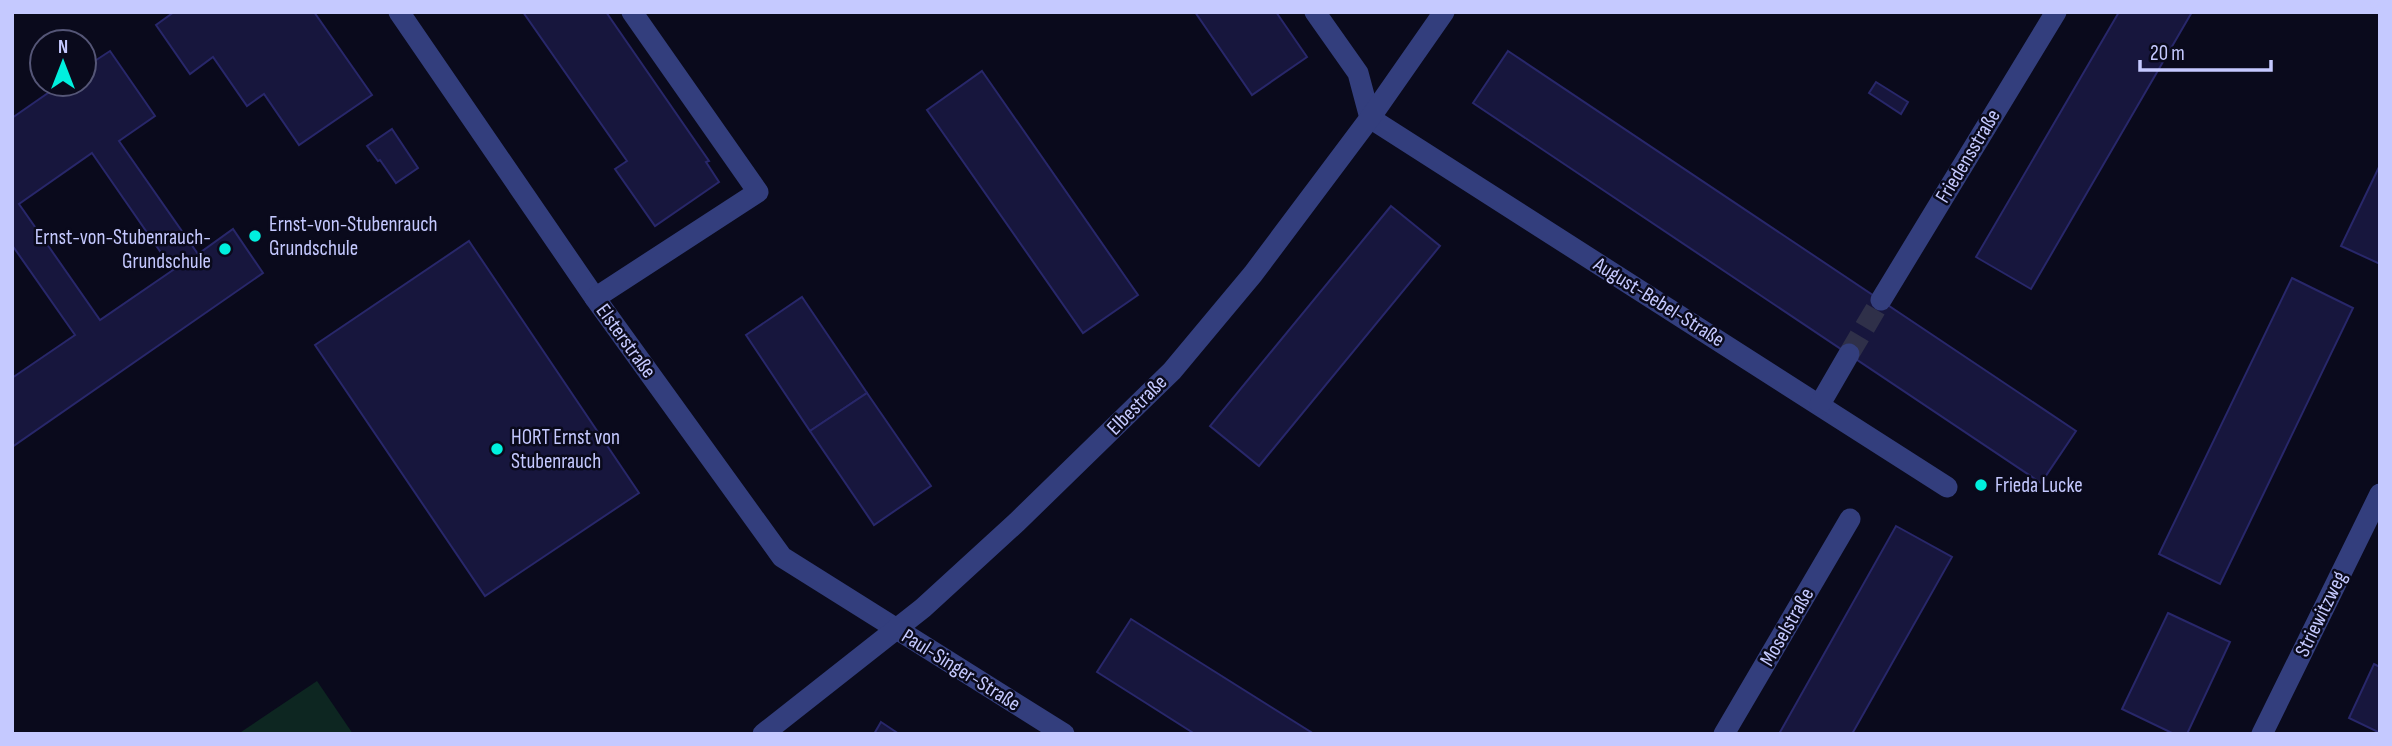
<svg xmlns="http://www.w3.org/2000/svg" width="2392" height="746" viewBox="0 0 2392 746" font-family="'Sofia Sans Condensed',sans-serif">
<style>
.green{fill:#0d2621}
.building{fill:#17163d;stroke:#28276a;stroke-width:2;fill-rule:evenodd}
.lines{fill:none;stroke-linecap:round;stroke-linejoin:round}
.minor-tunnel{stroke:#2f3049;stroke-width:21;stroke-dasharray:21 10;stroke-linecap:butt}
.minor{stroke:#333e7d;stroke-width:21}
.poi-dot{fill:#00f0de;stroke:#0a0a1c;stroke-width:2.5}
.labels{text-anchor:middle;dominant-baseline:central;stroke-width:5;stroke-linejoin:round;paint-order:stroke}
.street-label{font-size:21px;fill:#c5c9ff;stroke:#0a0a1c}
.poi-label{font-size:21px;fill:#c5c9ff;stroke:#0a0a1c;text-anchor:start}
</style>
<rect width="100%" height="100%" fill="#0a0a1c"/>
<path class="green" d="M 317,681 L 353,734 L 238,734 Z"/>
<g class="building">
<path d="M 174,12 L 314,12 L 372,95 L 299,145 L 264,94 L 247,106 L 213,57 L 190,74 L 156,25 Z"/>
<path d="M 523,12 L 606,12 L 709,161 L 706,162 L 719,182 L 655,226 L 615,169 L 627,161 Z"/>
<path d="M 1195,12 L 1276,12 L 1307,57 L 1252,95 Z"/>
<path d="M 2119,12 L 2192,12 L 2031,289 L 1976,257 Z"/>
<path d="M 110,51 L 155,116 L 119,141 L 198,254 L 233,229 L 263,273 L 12,447 L 12,378 L 75,335 L 12,245 L 12,118 L 61,84 L 84,84 L 84,68 ZM 92,153 L 173,270 L 100,320 L 19,204 Z"/>
<path d="M 1508,51 L 2076,431 L 2041,483 L 1473,103 Z"/>
<path d="M 982,71 L 1138,295 L 1083,333 L 927,110 Z"/>
<path d="M 1876,82 L 1908,102 L 1901,114 L 1869,93 Z"/>
<path d="M 392,129 L 418,168 L 396,183 L 380,160 L 378,161 L 367,146 Z"/>
<path d="M 2380,165 L 2380,264 L 2341,246 Z"/>
<path d="M 1391,206 L 1440,246 L 1259,466 L 1210,426 Z"/>
<path d="M 469,241 L 639,493 L 485,596 L 315,345 Z"/>
<path d="M 2292,278 L 2353,308 L 2220,584 L 2159,554 Z"/>
<path d="M 802,297 L 867,393 L 810,431 L 746,335 Z"/>
<path d="M 867,393 L 931,486 L 874,525 L 810,431 Z"/>
<path d="M 1896,526 L 1952,557 L 1852,734 L 1779,734 Z"/>
<path d="M 2168,613 L 2230,642 L 2187,734 L 2174,734 L 2122,709 Z"/>
<path d="M 1131,619 L 1314,734 L 1195,734 L 1097,672 Z"/>
<path d="M 2374,664 L 2380,667 L 2380,733 L 2349,718 Z"/>
<path d="M 881,722 L 899,734 L 874,734 Z"/>
</g>
<g class="lines">
<path class="minor-tunnel" d="M 1849,354 L 1881,300"/>
<g class="minor">
<path d="M 399,12 L 595,298 L 782,557 L 1064,734"/>
<path d="M 1315,12 L 1358,73 L 1370,118 L 1947,487"/>
<path d="M 595,298 L 758,192 L 632,12"/>
<path d="M 1881,300 L 2056,12"/>
<path d="M 1820,404 L 1849,354"/>
<path d="M 763,734 L 923,608 L 1017,522 L 1172,371 L 1253,274 L 1370,118 L 1444,12"/>
<path d="M 1724,734 L 1850,519"/>
<path d="M 2262,734 L 2380,494"/>
</g>
</g>
<g class="poi-dot">
<circle cx="255" cy="236" r="7"/>
<circle cx="225" cy="249" r="7"/>
<circle cx="497" cy="449" r="7"/>
<circle cx="1981" cy="485" r="7"/>
</g>
<g class="labels">
<g class="street-label">
<text transform="translate(1968 156) rotate(-59)">Friedensstraße</text>
<text transform="translate(1659 302) rotate(32)">August-Bebel-Straße</text>
<text transform="translate(626 341) rotate(54)">Elsterstraße</text>
<text transform="translate(1137 405) rotate(-45)">Elbestraße</text>
<text transform="translate(2321 614) rotate(-64)">Striewitzweg</text>
<text transform="translate(1787 627) rotate(-60)">Moselstraße</text>
<text transform="translate(961 670) rotate(32)">Paul-Singer-Straße</text>
</g>
<g class="poi-label">
<text x="269" y="224">Ernst-von-Stubenrauch<tspan x="269" dy="24">Grundschule</tspan></text>
<text x="211" y="237" text-anchor="end">Ernst-von-Stubenrauch-<tspan x="211" dy="24">Grundschule</tspan></text>
<text x="511" y="437">HORT Ernst von<tspan x="511" dy="24">Stubenrauch</tspan></text>
<text x="1995" y="485">Frieda Lucke</text>
</g>
</g>
<rect width="2392" height="746" fill="none" stroke="#c5c9ff" stroke-width="28"/>
<g transform="translate(63 63)"><circle r="33" fill="#0a0a1c" stroke="#555677" stroke-width="2"/>
<path d="M0-5L12 26L0 18L-12 26Z" fill="#00f0de"/>
<text y="-10" font-size="19" font-weight="bold" text-anchor="middle" fill="#c5c9ff">N</text>
</g>
<path d="M2140 60v10h131v-10" fill="none" stroke="#c5c9ff" stroke-width="3.5"/>
<text x="2150" y="60" font-size="21" fill="#c5c9ff" stroke="#0a0a1c" stroke-width="5" paint-order="stroke">20 m</text>
</svg>
